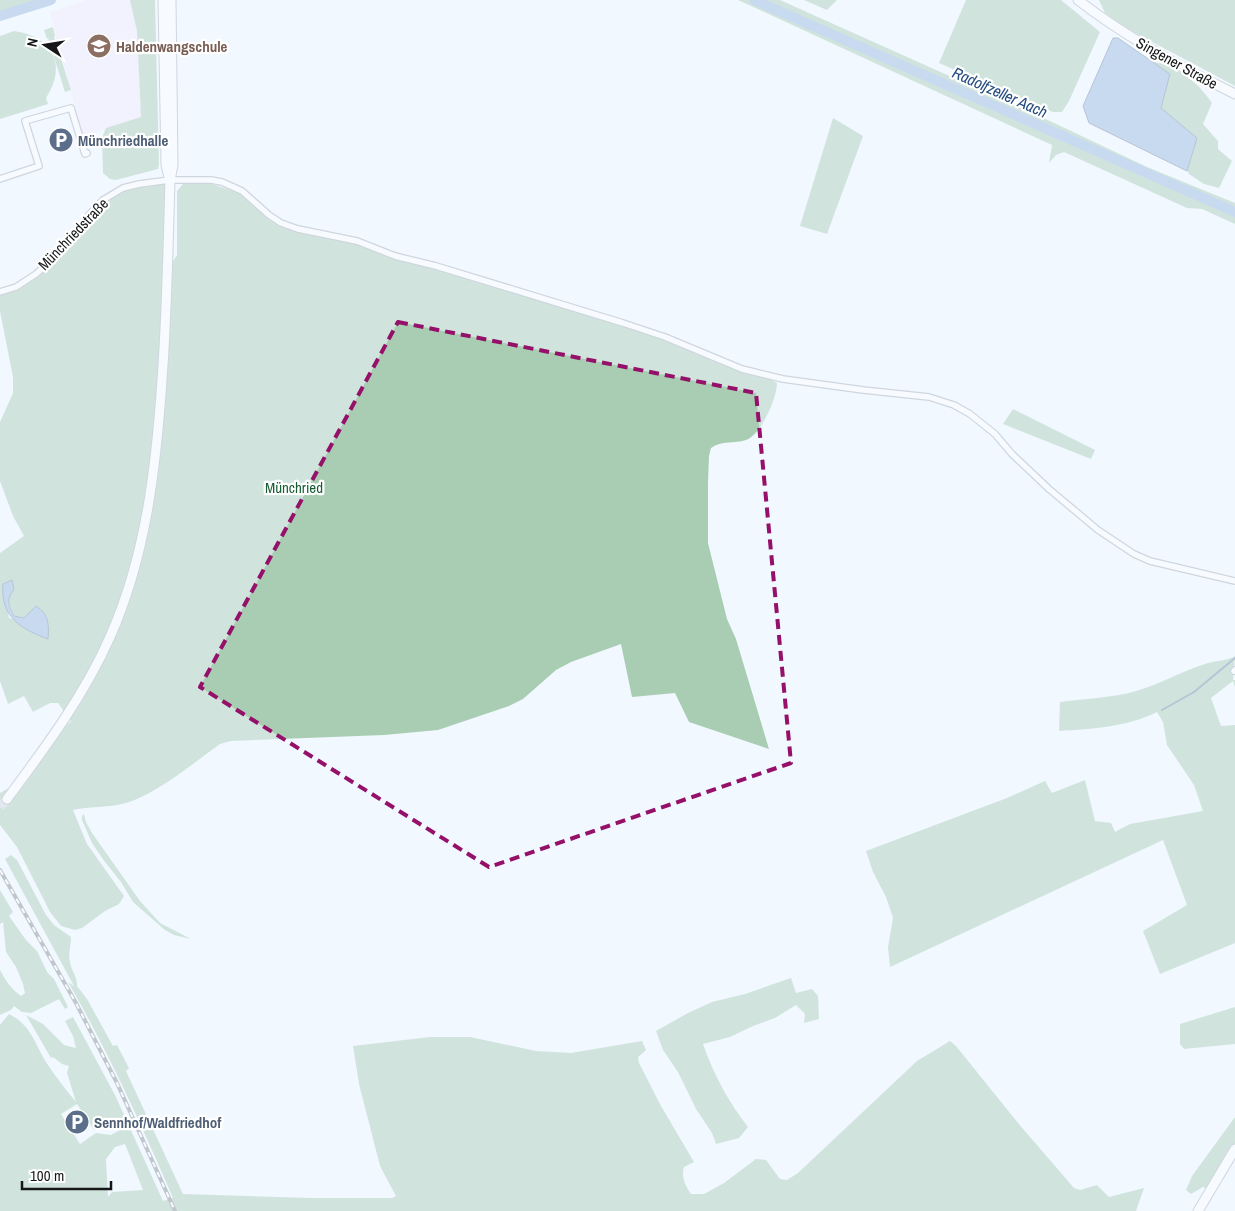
<svg xmlns="http://www.w3.org/2000/svg" width="1235" height="1211" viewBox="0 0 1235 1211" font-family="'Archivo Narrow',sans-serif">
<style>
.education{fill:#f4e8fc}
.green{fill:#a9cdb3;fill-rule:evenodd}
.water{fill:#98b6de;stroke:#7186a3}
.lines{fill:none;stroke-linecap:round;stroke-linejoin:round}
.stream{stroke:#7186a3;stroke-width:2}
.river{stroke:#98b6de;stroke-width:10}
.secondary-tunnel{stroke:#d0d6dc;stroke-width:9;stroke-dasharray:9 4.5;stroke-linecap:butt}
.street-casing{stroke:#a8adb4;stroke-width:8}
.secondary-casing{stroke:#a8adb4;stroke-width:11}
.street{stroke:#fff;stroke-width:5.5}
.secondary{stroke:#fff;stroke-width:9}
.rail-casing{stroke:#858a8f;stroke-width:4}
.rail{stroke:#fff;stroke-width:2;stroke-dasharray:5.5;stroke-linecap:butt}
.marked{fill:none;stroke:#951069;stroke-width:4;stroke-dasharray:10 6;stroke-linejoin:round}
.labels{text-anchor:middle;dominant-baseline:central;stroke-width:4.5;stroke-linejoin:round;paint-order:stroke}
.education-label{font-size:15px;font-weight:bold;fill:#785e54;stroke:#fff;text-anchor:start}
.street-label{font-size:15px;fill:#151719;stroke:#fff}
.service-label{font-size:15px;font-weight:bold;fill:#4e5e75;stroke:#fff;text-anchor:start}
.park-label{font-size:15px;fill:#175d34;stroke:#fff}
.water-label{font-size:16px;font-style:italic;fill:#264d80;stroke:#fff}
</style>
<rect width="100%" height="100%" fill="#f1f8ff"/>
<path class="education" d="M 87,0 L 137,0 L 141,118 L 83,136 L 50,12 Z"/>
<g class="green">
<path d="M 0,0 L 51,0 L 0,16 Z"/>
<path d="M 130,0 L 155,0 L 159,164 L 158,169 L 116,180 L 110,179 L 103,173 L 102,138 L 106,128 L 141,117 L 137,31 Z"/>
<path d="M 738,0 L 780,0 L 1050,121 L 1147,167 L 1235,203 L 1235,224 L 1202,209 L 1187,208 L 1064,152 L 1056,155 L 1049,163 L 1052,145 Z"/>
<path d="M 804,0 L 837,0 L 827,10 Z"/>
<path d="M 966,0 L 1061,0 L 1100,32 L 1069,101 L 1062,112 L 1053,112 L 939,63 Z"/>
<path d="M 1099,0 L 1235,0 L 1235,86 L 1126,28 L 1105,13 Z"/>
<path d="M 53,27 L 55,36 L 54,37 L 71,90 L 65,92 L 48,38 L 47,39 L 44,30 Z"/>
<path d="M 14,31 C 52,36 68,65 46,98 L 48,104 L 0,119 L 0,36 Z"/>
<path d="M 1149,61 C 1176,64 1197,81 1212,103 L 1203,124 L 1218,141 L 1218,149 L 1232,161 L 1219,188 L 1204,184 L 1189,174 L 1157,108 Z"/>
<path d="M 833,118 L 863,136 L 827,234 L 800,226 Z"/>
<path d="M 170,180 L 168,269 L 177,255 L 177,191 L 183,184 L 209,183 L 239,193 L 281,224 L 357,243 L 665,338 L 726,366 L 771,380 L 777,383 C 777,398 761,435 746,440 C 734,444 722,440 711,448 L 709,456 L 708,483 L 708,543 L 727,619 L 736,639 L 769,749 L 689,722 L 675,693 L 632,697 L 621,644 L 571,662 L 556,670 L 523,699 L 509,706 L 438,730 L 384,735 L 231,741 L 220,744 C 195,762 155,795 126,803 C 109,808 90,806 73,810 L 87,844 L 124,896 L 119,904 L 105,911 L 82,928 L 75,930 L 61,926 L 50,912 L 17,847 L 0,825 L 0,793 L 9,788 L 5,794 L 12,799 L 62,730 L 71,721 L 58,703 L 50,703 L 33,712 L 24,696 L 8,704 L 0,681 L 0,553 L 24,536 L 13,516 L 0,481 L 0,422 L 13,393 L 13,377 L 0,311 L 0,292 L 16,287 L 61,251 L 103,200 L 123,188 ZM 3,584 L 14,589 C 6,601 8,604 15,616 L 24,618 L 36,606 C 45,612 47,617 48,628 L 9,618 Z"/>
<path d="M 1013,409 L 1095,450 L 1091,459 L 1003,424 Z"/>
<path d="M 1235,656 L 1233,680 L 1235,680 L 1235,687 L 1233,681 L 1211,698 L 1221,726 L 1235,725 L 1235,943 L 1160,974 L 1143,931 L 1187,905 L 1163,840 L 890,967 L 888,947 L 893,918 L 886,897 L 873,872 L 866,851 L 1007,798 L 1045,781 L 1052,793 L 1085,780 L 1095,821 L 1111,823 L 1115,832 L 1130,824 L 1203,811 L 1194,785 L 1167,745 L 1163,722 L 1157,712 C 1127,727 1092,729 1059,731 L 1060,702 C 1082,699 1107,698 1129,693 C 1155,687 1180,672 1205,664 C 1213,661 1231,660 1235,656 Z"/>
<path d="M 84,814 L 86,822 L 92,833 L 140,901 L 160,923 L 191,939 L 174,935 L 165,930 L 133,902 L 121,882 L 105,862 L 92,843 L 82,820 L 82,816 Z"/>
<path d="M 11,855 L 17,860 L 46,915 L 54,925 L 71,937 C 71,946 68,953 70,962 C 71,970 78,978 77,986 L 87,999 L 113,1046 L 117,1045 L 129,1068 L 126,1071 L 183,1194 L 310,1198 L 392,1198 L 396,1196 L 380,1166 L 359,1084 L 353,1046 L 430,1037 L 470,1037 L 536,1051 L 571,1053 L 642,1041 L 646,1050 L 638,1057 L 639,1063 L 661,1106 L 694,1162 L 684,1167 C 681,1177 685,1185 691,1194 L 704,1194 L 724,1183 L 756,1159 L 766,1160 L 780,1179 L 787,1180 L 798,1173 L 917,1061 L 950,1041 L 956,1046 L 1018,1123 L 1074,1188 L 1080,1190 L 1097,1185 L 1109,1197 L 1144,1188 L 1136,1211 L 0,1211 L 0,1025 L 9,1014 C 31,1025 34,1042 46,1062 C 55,1076 66,1090 76,1102 L 67,1073 L 69,1066 L 62,1064 L 53,1057 L 51,1058 L 26,1015 L 43,1024 L 64,1045 L 76,1048 L 73,1036 L 65,1021 L 73,1017 L 115,1095 L 163,1201 L 173,1198 C 141,1124 108,1051 68,982 L 74,986 L 5,859 ZM 77,1104 L 94,1130 L 113,1122 L 120,1130 L 111,1135 L 96,1133 L 80,1144 L 61,1114 ZM 125,1144 L 143,1190 L 112,1192 L 108,1197 L 106,1159 L 115,1147 Z"/>
<path d="M 0,890 L 13,912 L 9,916 L 26,940 L 37,951 L 47,972 L 54,979 L 68,1007 L 65,1009 L 59,999 L 31,1013 L 22,1012 L 14,1006 L 11,1010 L 0,1015 L 0,970 C 6,981 11,989 21,996 L 25,993 L 23,984 L 16,967 L 6,952 L 3,922 L 0,924 Z"/>
<path d="M 791,978 L 796,993 L 812,989 L 818,996 L 819,1019 L 804,1023 L 805,1014 L 796,1005 L 775,1018 L 753,1026 L 730,1037 L 703,1044 C 714,1075 728,1101 748,1127 L 739,1138 L 716,1144 L 712,1133 L 696,1109 L 678,1072 L 663,1050 L 656,1031 L 688,1013 L 712,1002 L 745,994 Z"/>
<path d="M 1235,1007 L 1235,1044 L 1184,1049 L 1180,1044 L 1180,1024 Z"/>
<path d="M 1235,1117 L 1235,1149 L 1211,1190 L 1203,1187 L 1191,1194 L 1186,1190 L 1192,1176 Z"/>
</g>
<g class="water">
<path d="M 1113,38 L 1118,38 L 1170,74 L 1161,108 L 1197,138 L 1187,171 L 1089,123 L 1083,106 Z"/>
<path d="M 12,580 L 14,589 C 6,601 8,604 14,616 L 24,618 L 36,606 C 49,614 49,625 48,639 C 21,629 0,617 3,584 Z"/>
</g>
<g class="lines">
<path class="stream" d="M 1162,710 L 1194,692 L 1235,658"/>
<g class="river">
<path d="M 754,0 L 1235,212"/>
<path d="M 0,16 L 51,0"/>
</g>
<path class="secondary-tunnel" d="M 0,807 L 7,799"/>
<defs>
<g id="street">
<path d="M 0,179 L 39,166 L 25,121 L 71,108 L 85,154 L 87,153"/>
<path d="M 0,292 L 16,287 L 36,274 L 61,251 L 87,217 L 103,200 L 123,188 L 139,184 L 170,180 L 211,180 L 222,182 L 242,191 L 269,215 L 281,223 L 298,229 L 357,241 L 395,256 L 436,266 L 623,323 L 665,337 L 742,369 L 783,379 L 863,390 L 929,397 L 954,405 L 970,414 L 995,434 L 1012,454 L 1049,489 L 1098,530 L 1134,554 L 1150,561 L 1235,581"/>
<path d="M 1234,671 L 1235,670"/>
</g>
<g id="secondary">
<path d="M 163,0 L 166,165 L 169,177"/>
<path d="M 1078,0 C 1127,38 1180,67 1235,94"/>
<path d="M 7,799 C 45,748 84,696 110,637 C 146,556 156,468 162,380 C 167,313 168,247 170,180 L 173,165 L 171,0"/>
<path d="M 1198,1211 L 1235,1149"/>
</g>
</defs>
<use href="#street" class="street-casing"/>
<use href="#secondary" class="secondary-casing"/>
<use href="#street" class="street"/>
<use href="#secondary" class="secondary"/>
<defs>
<path id="rail" d="M 0,870 L 76,1003 L 117,1083 L 175,1211"/>
</defs>
<use href="#rail" class="rail-casing"/>
<use href="#rail" class="rail"/>
</g>
<path d="M0 0H1235V1211H0ZM 398,322 L 756,393 L 791,763 L 489,867 L 200,687 Z" fill="#f1f8ff" fill-opacity=".55" fill-rule="evenodd"/>
<path class="marked" d="M 398,322 L 756,393 L 791,763 L 489,867 L 200,687 Z"/>
<defs>
<symbol id="school-disc" viewBox="-11 -11 22 22"><circle r="9.5" fill="#8d6e63" stroke="#fff"/><path d="M0-5L7-2L0 1L-7-2ZM-4 1L0 2.5L4 1V4Q0 6-4 4Z" fill="#fff"/></symbol>
<symbol id="parking-disc" viewBox="-11 -11 22 22"><circle r="9.5" fill="#5c6f8a" stroke="#fff"/><path d="M-3.5-5.5H1a3.5 3.5 0 0 1 0 7H-1V5.5H-3.5ZM-1-3.4V-.6H.8a1.4 1.4 0 0 0 0-2.8Z" fill="#fff"/></symbol>
</defs>
<g fill-rule="evenodd">
<use href="#school-disc" x="85" y="32" width="28" height="28"/>
<use href="#parking-disc" x="47" y="126" width="28" height="28"/>
<use href="#parking-disc" x="63" y="1108" width="28" height="28"/>
</g>
<g class="labels">
<g class="education-label">
<text x="116" y="46">Haldenwangschule</text>
</g>
<g class="street-label">
<text transform="translate(1177 63) rotate(29)">Singener Straße</text>
<text transform="translate(73 234) rotate(-46)">Münchriedstraße</text>
</g>
<g class="service-label">
<text x="78" y="140">Münchriedhalle</text>
<text x="94" y="1122">Sennhof/Waldfriedhof</text>
</g>
<g class="park-label">
<text x="294" y="487">Münchried</text>
</g>
<g class="water-label">
<text transform="translate(1000 92) rotate(24)">Radolfzeller Aach</text>
</g>
</g>
<g transform="translate(45 45) rotate(282)" stroke="#ffffff" stroke-width="4" paint-order="stroke">
<path d="M0-4L9 19L0 12L-9 19Z" fill="#151719"/>
<text y="-8" font-size="14" font-weight="bold" text-anchor="middle" fill="#151719">N</text>
</g>
<path d="M22 1181v8h89v-8" fill="none" stroke="#151719" stroke-width="2.5"/>
<text x="30" y="1181" font-size="15" fill="#151719" stroke="#ffffff" stroke-width="4" paint-order="stroke">100 m</text>
</svg>
